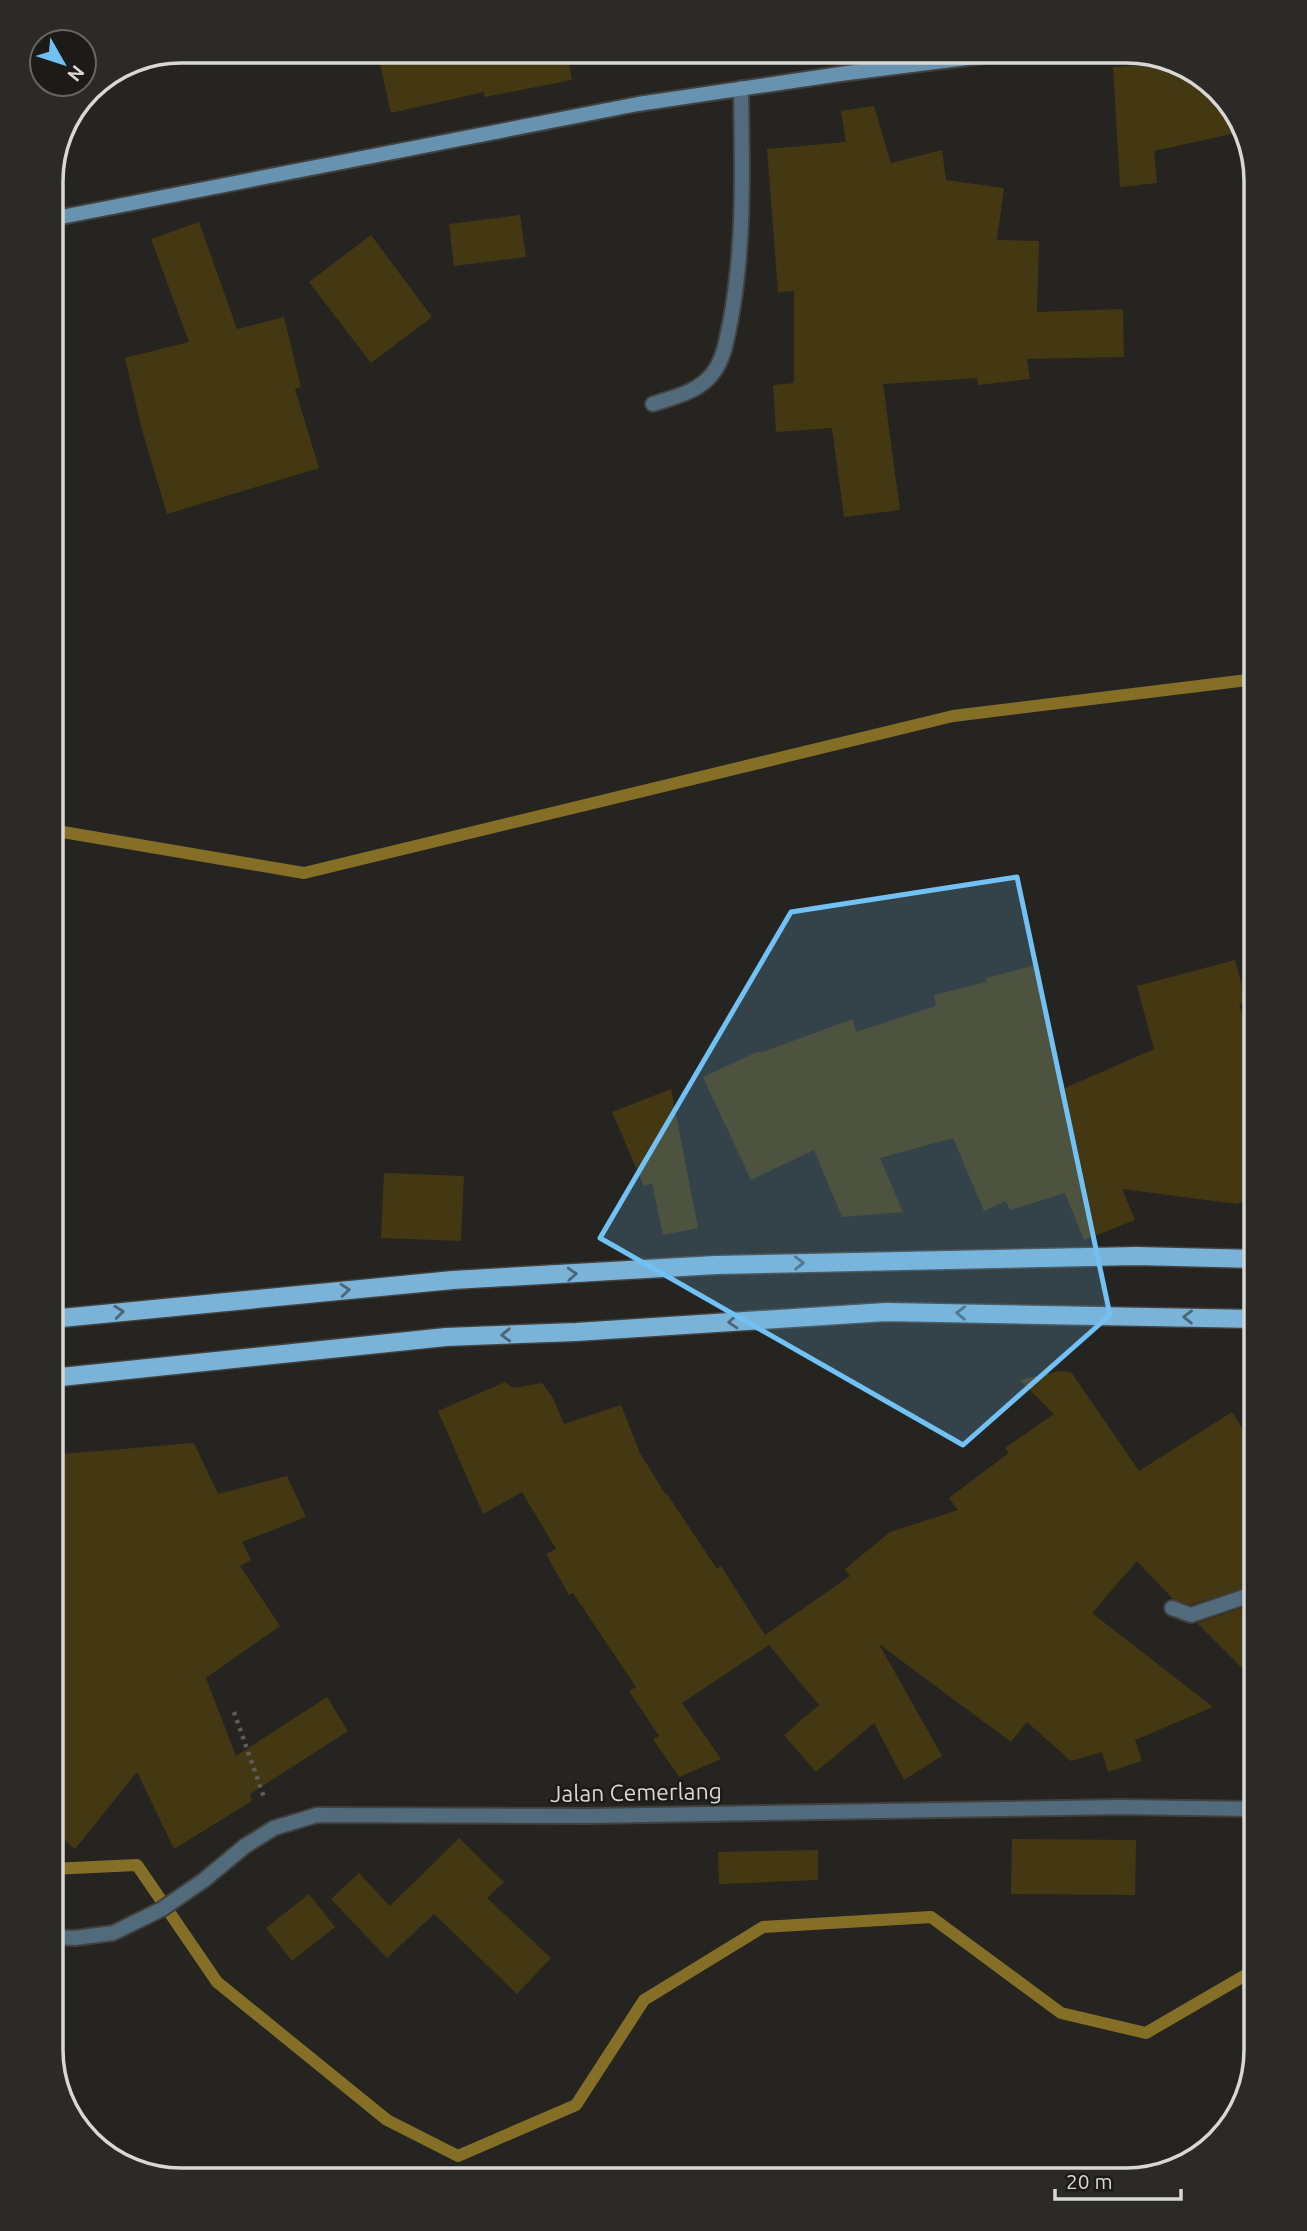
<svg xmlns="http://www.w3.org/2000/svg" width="1307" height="2231" viewBox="0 0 1307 2231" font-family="Ubuntu,sans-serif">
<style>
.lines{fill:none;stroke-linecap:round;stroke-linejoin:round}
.stream{stroke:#856f26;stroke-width:12}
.building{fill:#443812}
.street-casing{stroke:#42413d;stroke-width:18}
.secondary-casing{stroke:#42413d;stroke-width:18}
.primary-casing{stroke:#42413d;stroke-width:21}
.path{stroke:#5e5d5a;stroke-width:4.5;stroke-dasharray:3.5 5;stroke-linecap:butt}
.street{stroke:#516b7d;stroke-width:14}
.secondary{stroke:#6893b0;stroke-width:14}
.primary{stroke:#7ab2d8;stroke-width:18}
.oneway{stroke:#4b6678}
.marked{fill:#71c1f5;fill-opacity:0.2;stroke:#71c1f5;stroke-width:5;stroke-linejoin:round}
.labels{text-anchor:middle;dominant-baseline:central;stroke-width:5;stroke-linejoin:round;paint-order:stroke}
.street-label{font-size:23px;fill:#d8d7d5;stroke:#1c1b17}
.rim{fill:none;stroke:#d8d7d5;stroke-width:3.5}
</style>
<rect width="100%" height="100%" fill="#252420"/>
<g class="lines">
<g class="stream">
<path d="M 51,830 L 304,873 L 953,716 L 1256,679"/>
<path d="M 51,1869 L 137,1865 L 217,1982 L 387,2120 L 458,2156 L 576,2105 L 644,2000 L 763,1927 L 931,1917 L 1061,2013 L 1146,2033 L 1256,1969"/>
</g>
</g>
<g class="building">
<path d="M 377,51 L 567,51 L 572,80 L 485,97 L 484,92 L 391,113 Z"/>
<path d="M 1143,54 L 1199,73 L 1243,124 L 1245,131 L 1154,151 L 1157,183 L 1120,187 L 1113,67 L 1146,65 Z"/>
<path d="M 874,106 L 891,163 L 942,150 L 946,180 L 1004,188 L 997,240 L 1039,241 L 1037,312 L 1123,309 L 1124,357 L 1027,359 L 1030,379 L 978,385 L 977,378 L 883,384 L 900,510 L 844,517 L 832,428 L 776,432 L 773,385 L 794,383 L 794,291 L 778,292 L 767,149 L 846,142 L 841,111 Z"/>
<path d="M 520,215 L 526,257 L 454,266 L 449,224 Z"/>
<path d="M 199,222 L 237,329 L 284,317 L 301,387 L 295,389 L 319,468 L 167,514 L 142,430 L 125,358 L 189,342 L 151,239 Z"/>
<path d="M 371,235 L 432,317 L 371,363 L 309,282 Z"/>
<path d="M 1235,960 L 1247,1003 L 1239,1005 L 1256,1047 L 1256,1195 L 1237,1204 L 1122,1189 L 1135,1220 L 1084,1240 L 1065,1193 L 1010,1210 L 1006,1201 L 984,1211 L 953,1138 L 880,1158 L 903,1212 L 842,1217 L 814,1150 L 751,1180 L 703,1077 L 759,1051 L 760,1053 L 853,1019 L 856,1032 L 936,1006 L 934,995 L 987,982 L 986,978 L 1033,966 L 1065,1088 L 1154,1049 L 1137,986 Z"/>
<path d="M 671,1089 L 698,1228 L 663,1235 L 652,1183 L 644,1186 L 612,1112 Z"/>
<path d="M 384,1173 L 464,1176 L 461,1241 L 381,1238 Z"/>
<path d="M 1060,1371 L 1071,1372 L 1139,1471 L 1232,1412 L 1256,1450 L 1256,1584 L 1191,1605 L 1173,1599 L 1137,1561 L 1092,1613 L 1213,1707 L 1135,1740 L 1142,1761 L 1108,1772 L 1102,1752 L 1071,1761 L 1027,1722 L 1011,1742 L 879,1644 L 942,1756 L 904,1780 L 874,1723 L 816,1772 L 784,1735 L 819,1705 L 769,1645 L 682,1703 L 721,1759 L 679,1777 L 653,1739 L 659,1736 L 629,1691 L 636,1687 L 573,1593 L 569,1595 L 546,1554 L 556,1549 L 522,1492 L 483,1514 L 438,1411 L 505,1382 L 514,1388 L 542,1383 L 553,1398 L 564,1424 L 621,1405 L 640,1453 L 666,1495 L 667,1494 L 717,1569 L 721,1566 L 765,1635 L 850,1576 L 845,1569 L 890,1532 L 958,1510 L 949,1498 L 1009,1453 L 1005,1448 L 1054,1414 L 1020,1380 Z"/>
<path d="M 194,1443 L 218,1494 L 287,1476 L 306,1517 L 242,1542 L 251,1560 L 240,1566 L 280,1626 L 206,1678 L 236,1756 L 327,1697 L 348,1731 L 250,1794 L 252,1801 L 174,1849 L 137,1772 L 75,1849 L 51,1829 L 51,1455 Z"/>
<path d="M 1256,1603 L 1256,1682 L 1197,1623 Z"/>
<path d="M 459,1838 L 504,1882 L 487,1898 L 551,1958 L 517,1994 L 434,1914 L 387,1958 L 331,1899 L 359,1873 L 390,1906 Z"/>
<path d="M 1012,1839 L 1136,1840 L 1135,1895 L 1011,1894 Z"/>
<path d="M 818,1850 L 818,1880 L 719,1884 L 718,1852 Z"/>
<path d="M 309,1894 L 335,1927 L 292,1961 L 266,1928 Z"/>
</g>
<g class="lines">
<defs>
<g id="street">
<path d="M 653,404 C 674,397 699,392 713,373 C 725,357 727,337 731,318 C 745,241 742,165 741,88"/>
<path d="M 1172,1608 L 1191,1615 L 1256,1593"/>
<path d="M 51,1937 L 75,1938 L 113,1933 L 162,1909 L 204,1880 L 245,1846 L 274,1828 L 317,1815 L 588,1816 L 1120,1807 L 1256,1809"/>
</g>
<path id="secondary" d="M 51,219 L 638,104 L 840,74 L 1023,51"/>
<g id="primary">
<path d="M 51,1319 L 453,1280 L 716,1265 L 1137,1256 L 1256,1259"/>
<path d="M 51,1378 L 446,1337 L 576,1332 L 886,1312 L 1256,1319"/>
</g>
</defs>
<use href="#street" class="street-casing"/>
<use href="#secondary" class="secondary-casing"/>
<use href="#primary" class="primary-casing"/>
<path class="path" d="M 234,1712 L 265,1800"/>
<use href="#street" class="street"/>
<use href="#secondary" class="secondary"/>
<use href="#primary" class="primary"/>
</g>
<defs><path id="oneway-chevron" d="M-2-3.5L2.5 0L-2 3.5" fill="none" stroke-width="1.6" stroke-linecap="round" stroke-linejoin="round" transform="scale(1.75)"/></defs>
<g class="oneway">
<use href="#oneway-chevron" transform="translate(799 1263) rotate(-1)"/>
<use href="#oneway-chevron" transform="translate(572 1274) rotate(-3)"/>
<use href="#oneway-chevron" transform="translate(345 1290) rotate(-5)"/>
<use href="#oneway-chevron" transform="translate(119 1312) rotate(-6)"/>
<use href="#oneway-chevron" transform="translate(961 1313) rotate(-179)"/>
<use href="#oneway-chevron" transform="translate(1188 1317) rotate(-179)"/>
<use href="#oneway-chevron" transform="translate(733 1322) rotate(176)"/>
<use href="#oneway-chevron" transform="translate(506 1335) rotate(178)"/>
</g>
<path class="marked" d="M 1017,877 L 1110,1315 L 963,1445 L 600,1238 L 791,912 Z"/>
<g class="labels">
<g class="street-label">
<text transform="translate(636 1792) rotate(-1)">Jalan Cemerlang</text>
</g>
</g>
<path d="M0 0H1307V2231H0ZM181 63H1126A118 118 0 0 1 1244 181V2050A118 118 0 0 1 1126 2168H181A118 118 0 0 1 63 2050V181A118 118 0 0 1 181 63Z" fill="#2b2a26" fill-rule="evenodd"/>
<path class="rim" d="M181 63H1126A118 118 0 0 1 1244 181V2050A118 118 0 0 1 1126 2168H181A118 118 0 0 1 63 2050V181A118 118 0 0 1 181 63Z"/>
<g transform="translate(63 63) rotate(129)"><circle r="33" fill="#1c1b17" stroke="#676663" stroke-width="2"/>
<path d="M0-5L12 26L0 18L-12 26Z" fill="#71c1f5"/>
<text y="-10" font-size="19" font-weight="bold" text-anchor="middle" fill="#d8d7d5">N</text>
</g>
<path d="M1055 2189v10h126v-10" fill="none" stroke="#d8d7d5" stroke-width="3.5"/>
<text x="1066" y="2189" font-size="21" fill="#d8d7d5" stroke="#1c1b17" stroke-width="5" paint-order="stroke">20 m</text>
</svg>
